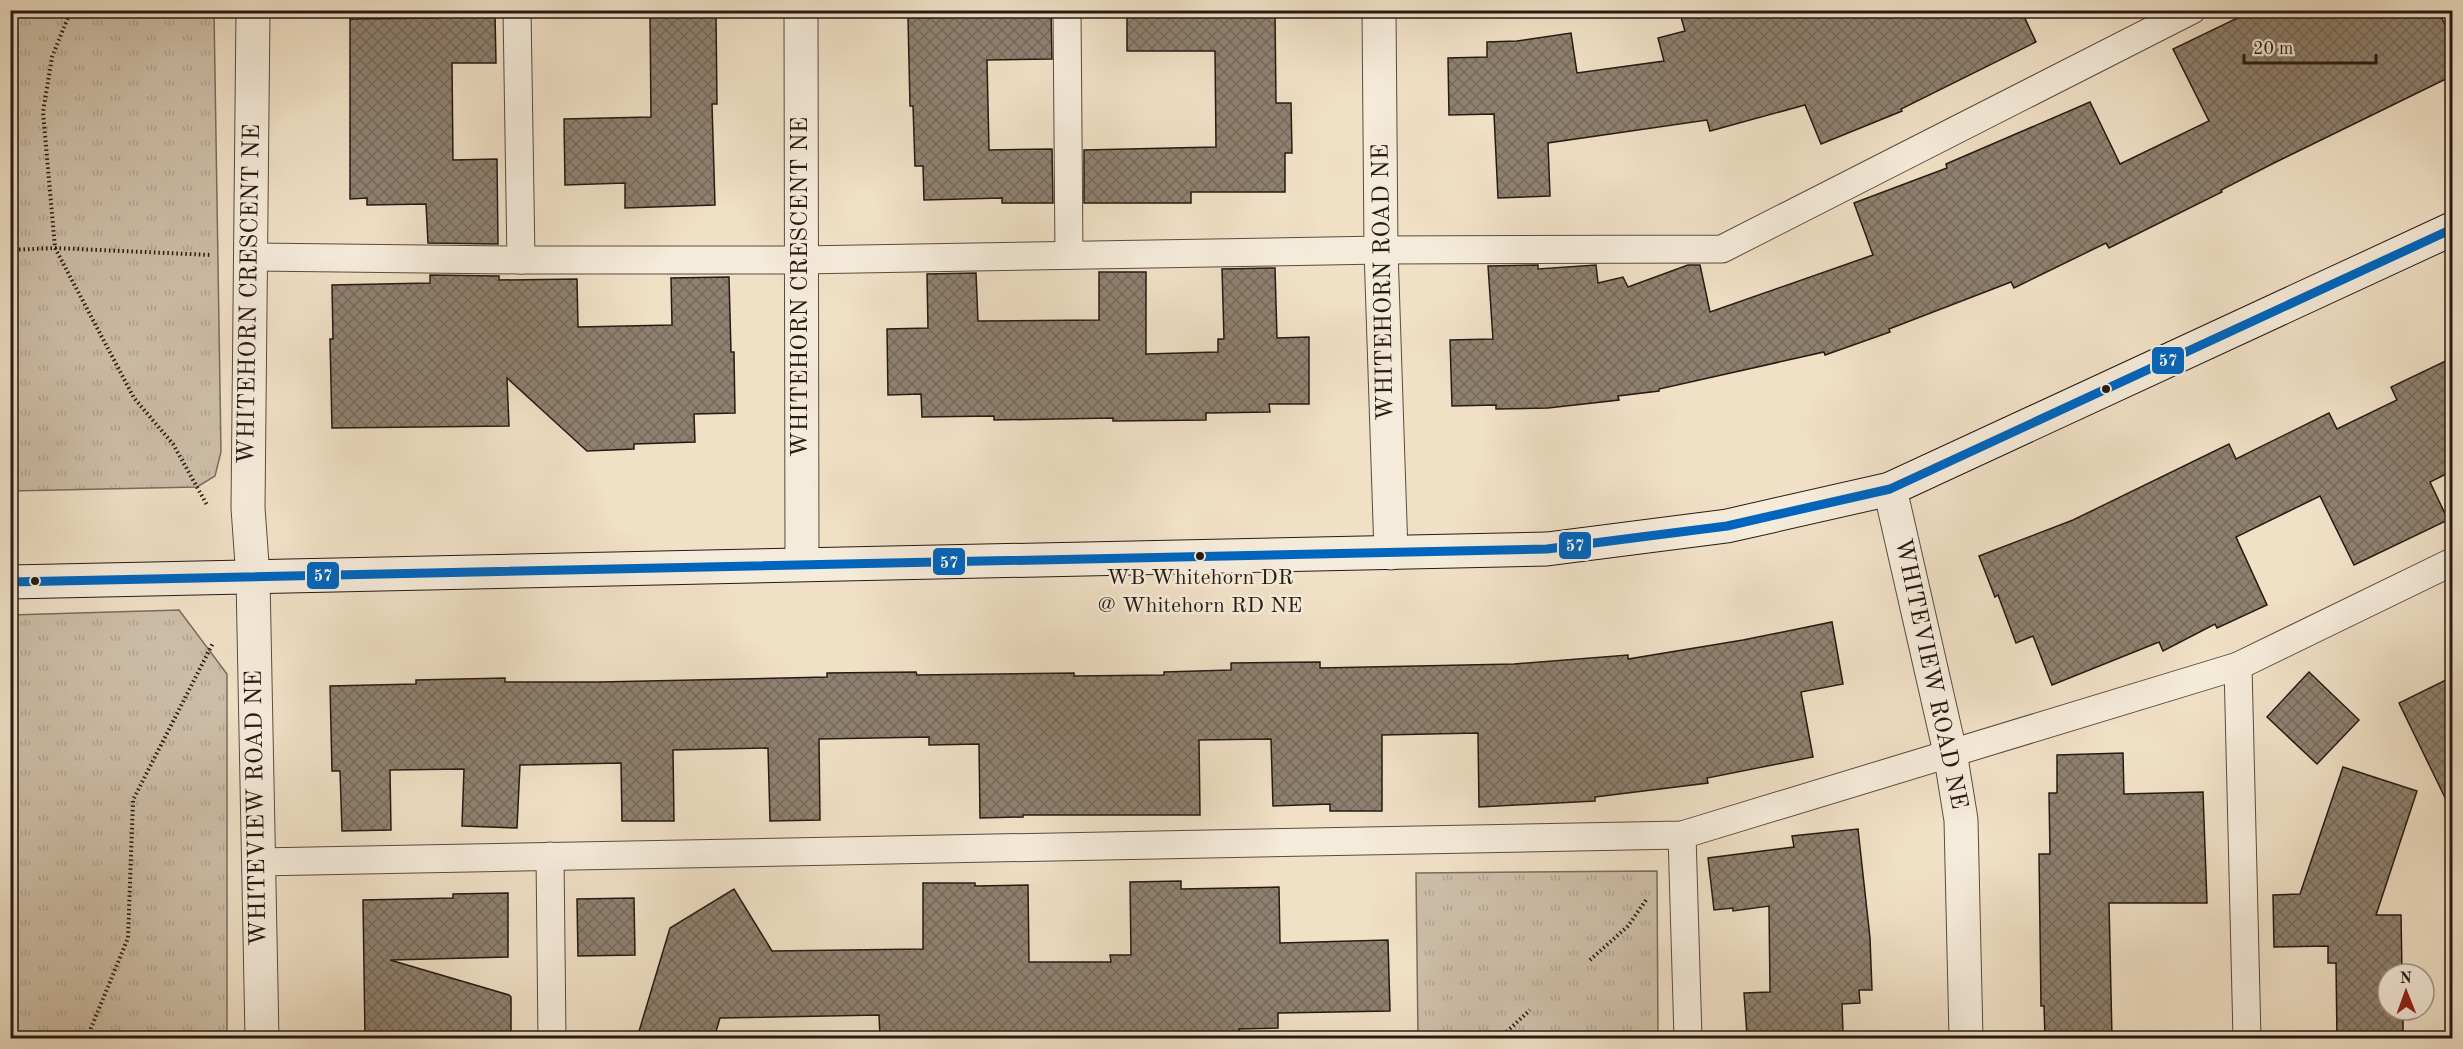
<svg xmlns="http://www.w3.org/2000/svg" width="2463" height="1049" viewBox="0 0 2463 1049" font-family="'Old Standard TT',serif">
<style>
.grass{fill:url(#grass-tufts);stroke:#7a6c5e;stroke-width:1.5}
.building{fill:url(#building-cross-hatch);stroke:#261a13;stroke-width:1.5}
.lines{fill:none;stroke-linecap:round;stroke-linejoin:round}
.lane-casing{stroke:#584c40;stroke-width:29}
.street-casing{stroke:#584c40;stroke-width:35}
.secondary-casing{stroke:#261a13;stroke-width:35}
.path{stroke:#261a13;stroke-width:4;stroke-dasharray:1.5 3;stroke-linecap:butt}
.lane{stroke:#f5ebda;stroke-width:27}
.street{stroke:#f5ebda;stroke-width:33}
.secondary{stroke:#f5ebda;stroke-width:33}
.bus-1-casing{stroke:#f5ebda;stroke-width:14}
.bus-1{stroke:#0065bd;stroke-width:9}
.bus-dot{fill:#261a13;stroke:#f5ebda;stroke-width:2}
.labels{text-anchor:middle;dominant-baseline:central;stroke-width:5;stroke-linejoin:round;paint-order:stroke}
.bus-label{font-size:22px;fill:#261a13;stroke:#f5ebda}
.street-label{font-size:24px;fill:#261a13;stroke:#f5ebda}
.line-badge{stroke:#f5ebda;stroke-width:2}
.badge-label{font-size:16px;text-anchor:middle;font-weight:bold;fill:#fff}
</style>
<defs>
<pattern id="grass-tufts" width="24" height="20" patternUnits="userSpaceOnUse" patternTransform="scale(1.5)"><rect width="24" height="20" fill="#cebea8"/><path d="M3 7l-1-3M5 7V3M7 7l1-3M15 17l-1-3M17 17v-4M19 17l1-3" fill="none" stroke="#b1a390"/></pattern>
<pattern id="building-cross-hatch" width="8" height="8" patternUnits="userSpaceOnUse" patternTransform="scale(1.5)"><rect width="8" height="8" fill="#8f8170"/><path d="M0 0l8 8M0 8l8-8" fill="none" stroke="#75695b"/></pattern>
</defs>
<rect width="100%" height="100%" fill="#f0e0c6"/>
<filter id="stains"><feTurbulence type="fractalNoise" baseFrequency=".00333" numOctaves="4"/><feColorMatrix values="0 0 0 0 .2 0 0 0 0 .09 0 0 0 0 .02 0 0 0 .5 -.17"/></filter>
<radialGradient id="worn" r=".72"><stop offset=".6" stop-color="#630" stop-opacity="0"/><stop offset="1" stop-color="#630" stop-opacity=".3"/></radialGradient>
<g class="grass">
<path d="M 10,11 L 214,11 L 221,452 L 215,476 L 197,487 L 11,491 Z"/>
<path d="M 179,610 L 227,674 L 227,1038 L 11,1038 L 11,615 Z"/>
<path d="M 1657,871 L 1658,1038 L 1418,1038 L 1416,873 Z"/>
</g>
<g class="building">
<path d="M 1127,10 L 1275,10 L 1276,103 L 1291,103 L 1292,153 L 1285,153 L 1285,192 L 1191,192 L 1191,203 L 1084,203 L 1084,150 L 1216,147 L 1215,51 L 1127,51 Z"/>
<path d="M 1705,10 L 2021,10 L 2036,42 L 1901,109 L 1902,111 L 1821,144 L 1805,105 L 1710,131 L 1707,120 L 1548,143 L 1550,196 L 1498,198 L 1494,114 L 1449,115 L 1448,58 L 1487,57 L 1487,42 L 1517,41 L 1571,33 L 1577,73 L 1664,61 L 1658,38 L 1685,31 L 1681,17 Z"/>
<path d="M 2254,10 L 2438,10 L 2452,40 L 2452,76 L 2274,163 L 2221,190 L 2222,192 L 2109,248 L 2106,243 L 2014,288 L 2011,282 L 1889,329 L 1890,332 L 1825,355 L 1824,352 L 1659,389 L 1659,391 L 1618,396 L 1619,400 L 1548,408 L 1496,409 L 1496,405 L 1452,406 L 1450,340 L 1493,339 L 1488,266 L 1538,265 L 1538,269 L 1596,265 L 1598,283 L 1623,277 L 1628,287 L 1688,265 L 1700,265 L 1710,312 L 1873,255 L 1854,203 L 1947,168 L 1946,164 L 2090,102 L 2120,164 L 2209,121 L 2173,49 Z"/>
<path d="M 1015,11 L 1051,11 L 1052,59 L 987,60 L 989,150 L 1052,149 L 1053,203 L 1002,203 L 1002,198 L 924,200 L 923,166 L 915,166 L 913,106 L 910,106 L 908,18 L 1015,16 Z"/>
<path d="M 495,14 L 496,63 L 452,63 L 453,160 L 497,159 L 498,244 L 428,243 L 426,204 L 367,205 L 367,198 L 350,199 L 350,19 L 441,18 L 441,15 Z"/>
<path d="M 716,15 L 717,104 L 712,104 L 715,205 L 625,208 L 625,183 L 565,185 L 564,119 L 651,117 L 650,16 Z"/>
<path d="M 1275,268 L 1277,338 L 1309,337 L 1309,404 L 1269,404 L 1270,412 L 1206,413 L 1206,420 L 1113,421 L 1113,418 L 994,420 L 994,416 L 922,417 L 921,394 L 888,395 L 887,329 L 928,328 L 927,274 L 976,273 L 978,321 L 1099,320 L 1099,272 L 1146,272 L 1146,354 L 1218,352 L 1218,339 L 1224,339 L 1222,269 Z"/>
<path d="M 430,275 L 499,276 L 499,280 L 577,279 L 578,327 L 672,325 L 671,278 L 729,277 L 731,352 L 734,352 L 735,413 L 694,414 L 695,442 L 634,444 L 634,449 L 587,451 L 507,378 L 509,426 L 332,428 L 330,339 L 333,339 L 332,285 L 430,283 Z"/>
<path d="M 2452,358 L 2452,471 L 2430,482 L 2448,520 L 2354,565 L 2320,496 L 2236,537 L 2267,605 L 2217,628 L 2215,624 L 2163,651 L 2159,642 L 2052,685 L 2033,636 L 2016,643 L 1998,595 L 1995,597 L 1979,556 L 2073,520 L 2229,444 L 2236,459 L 2329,413 L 2337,429 L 2397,400 L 2391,387 Z"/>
<path d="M 1832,622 L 1843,684 L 1801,692 L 1813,757 L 1707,778 L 1708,783 L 1595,797 L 1595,801 L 1479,807 L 1478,733 L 1382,735 L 1382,811 L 1330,811 L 1330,804 L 1273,806 L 1271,739 L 1199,740 L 1200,815 L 1023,815 L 1023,817 L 980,818 L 979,744 L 929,745 L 929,737 L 819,739 L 820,820 L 770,821 L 768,748 L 673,750 L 674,821 L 622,821 L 621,763 L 520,765 L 517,828 L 462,826 L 464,769 L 390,770 L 391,830 L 342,831 L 340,771 L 332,771 L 330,686 L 416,684 L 416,680 L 505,678 L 505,682 L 600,682 L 827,677 L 827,673 L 916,672 L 917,675 L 1074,673 L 1074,676 L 1164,675 L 1164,672 L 1231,670 L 1231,663 L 1320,662 L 1320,668 L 1514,664 L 1628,655 L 1628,659 L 1743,640 Z"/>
<path d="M 2309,672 L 2359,720 L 2317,764 L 2267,717 Z"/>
<path d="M 2452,677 L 2452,812 L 2399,703 Z"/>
<path d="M 2123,753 L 2124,794 L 2203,792 L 2207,903 L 2109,903 L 2112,1038 L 2045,1038 L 2044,1006 L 2041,1006 L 2039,854 L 2050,854 L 2049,793 L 2057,793 L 2057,755 Z"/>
<path d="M 2343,767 L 2417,791 L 2376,915 L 2401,915 L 2402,974 L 2388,974 L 2388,1010 L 2403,1010 L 2403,1038 L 2337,1038 L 2336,963 L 2328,963 L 2328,946 L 2274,947 L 2273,895 L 2300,894 Z"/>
<path d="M 1858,829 L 1870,938 L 1872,990 L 1859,990 L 1860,1003 L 1842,1004 L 1843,1033 L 1747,1035 L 1744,993 L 1770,992 L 1769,906 L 1733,911 L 1733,908 L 1714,910 L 1708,858 L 1794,847 L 1792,836 Z"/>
<path d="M 1181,881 L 1181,889 L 1279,887 L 1280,943 L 1388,940 L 1390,1011 L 1278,1013 L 1278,1028 L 1239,1029 L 1239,1036 L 1112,1038 L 1112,1033 L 880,1037 L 879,1015 L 720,1018 L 714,1038 L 637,1038 L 670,928 L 734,889 L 772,951 L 923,949 L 923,883 L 975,883 L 975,886 L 1028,885 L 1029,962 L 1111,962 L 1110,955 L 1131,955 L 1130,882 Z"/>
<path d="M 508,893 L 508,957 L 390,960 L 509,995 L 511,997 L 511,1038 L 365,1038 L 363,900 L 453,898 L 453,894 Z"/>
<path d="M 634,898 L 635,955 L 578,956 L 577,899 Z"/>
</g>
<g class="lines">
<defs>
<g id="lane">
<path d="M 517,10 L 521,260 L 801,260 L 1381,250 L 1722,249 L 2192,10"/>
<path d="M 1067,10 L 1069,255"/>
<path d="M 251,257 L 521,260"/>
<path d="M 2238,666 L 2247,1038"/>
<path d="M 1682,835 L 1688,1038"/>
<path d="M 550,856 L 552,1038"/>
<path d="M 258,862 L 1682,835 L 2238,666 L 2452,562"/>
</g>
<g id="street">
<path d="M 253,10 L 248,508 L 253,578 L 262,1038"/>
<path d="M 801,10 L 802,564"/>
<path d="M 1379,10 L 1381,250 L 1391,553"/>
<path d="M 1890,489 L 1950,752 L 1961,820 L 1966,1038"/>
</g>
<path id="secondary" d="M 10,582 L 1547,549 L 1727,526 L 1890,489 L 2452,229"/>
</defs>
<use href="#lane" class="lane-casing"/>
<use href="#street" class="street-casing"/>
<use href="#secondary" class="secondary-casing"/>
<g class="path">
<path d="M 71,10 L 52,57 L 43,112 L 55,248 L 134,398 L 173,444 L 207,505"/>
<path d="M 10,250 L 55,248 L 211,255"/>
<path d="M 1590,960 L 1628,926 L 1646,900"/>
<path d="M 90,1038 L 91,1028 L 128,938 L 133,800 L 213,643"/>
<path d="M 1500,1038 L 1530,1010"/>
</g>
<use href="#lane" class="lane"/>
<use href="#street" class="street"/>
<use href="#secondary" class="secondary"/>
<defs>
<path id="bus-1" d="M 10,582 L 1547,549 L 1727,526 L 1890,489 L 2452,229"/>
</defs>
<use href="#bus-1" class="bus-1-casing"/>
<use href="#bus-1" class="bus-1"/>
</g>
<g class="bus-dot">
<circle cx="2106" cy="389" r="5"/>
<circle cx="1200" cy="556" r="5"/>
<circle cx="35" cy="581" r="5"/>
</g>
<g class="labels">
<g class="bus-label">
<text x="1200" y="578">WB Whitehorn DR<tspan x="1200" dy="28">@ Whitehorn RD NE</tspan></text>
</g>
<g class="street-label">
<text transform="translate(1384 282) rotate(-91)">WHITEHORN ROAD NE</text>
<text transform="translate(801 287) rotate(-90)">WHITEHORN CRESCENT NE</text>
<text transform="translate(250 294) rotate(-89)">WHITEHORN CRESCENT NE</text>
<text transform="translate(1930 674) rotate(78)">WHITEVIEW ROAD NE</text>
<text transform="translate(257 808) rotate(-91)">WHITEVIEW ROAD NE</text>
</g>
</g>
<g class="line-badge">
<rect x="2151" y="346" width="34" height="29" rx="6" fill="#0065bd"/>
<rect x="1558" y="531" width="34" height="29" rx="6" fill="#0065bd"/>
<rect x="932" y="547" width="34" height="29" rx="6" fill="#0065bd"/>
<rect x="306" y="561" width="34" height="29" rx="6" fill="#0065bd"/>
</g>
<g class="badge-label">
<text x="2168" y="366">57</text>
<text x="1575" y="551">57</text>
<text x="949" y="568">57</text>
<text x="323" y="581">57</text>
</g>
<rect width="2463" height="1049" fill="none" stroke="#f0e0c6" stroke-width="36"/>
<rect x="12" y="12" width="2439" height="1025" fill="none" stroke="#261a13" stroke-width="3"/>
<rect x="18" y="18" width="2427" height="1013" fill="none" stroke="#261a13" stroke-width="1.5"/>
<g transform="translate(2406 992) rotate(359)"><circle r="28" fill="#f5ebda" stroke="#a2978a" stroke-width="1.5"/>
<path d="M0-4.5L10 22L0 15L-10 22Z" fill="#8f2418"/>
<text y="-9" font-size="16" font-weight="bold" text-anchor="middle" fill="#261a13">N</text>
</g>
<path d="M2244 54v9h132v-9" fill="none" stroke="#261a13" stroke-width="3"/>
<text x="2253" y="54" font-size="18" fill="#261a13" stroke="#f5ebda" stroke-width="4.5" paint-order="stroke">20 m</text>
<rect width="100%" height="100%" filter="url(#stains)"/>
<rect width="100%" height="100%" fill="url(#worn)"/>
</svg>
